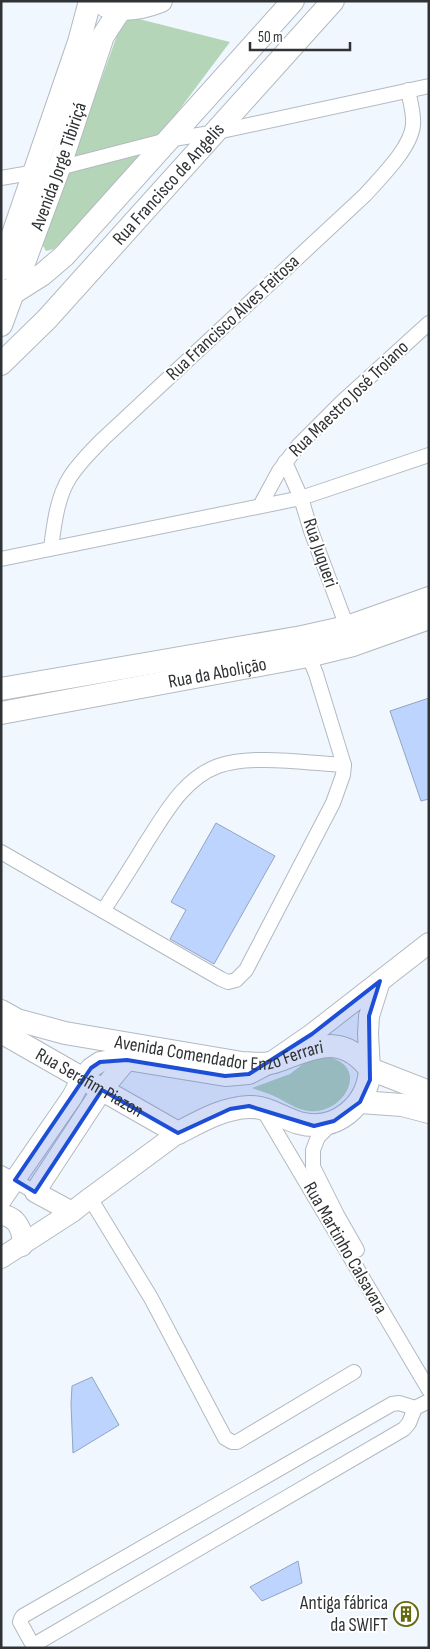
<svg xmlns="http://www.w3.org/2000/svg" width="430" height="1649" viewBox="0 0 430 1649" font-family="'Sofia Sans Condensed',sans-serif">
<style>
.green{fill:#b4d5b8}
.water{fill:#bcd4fe;stroke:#92a4c2}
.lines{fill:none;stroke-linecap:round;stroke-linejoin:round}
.minor-casing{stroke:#b3babf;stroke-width:16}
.secondary-casing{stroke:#b3babf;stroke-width:22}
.primary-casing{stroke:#b3babf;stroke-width:24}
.minor{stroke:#fff;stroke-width:14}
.secondary{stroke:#fff;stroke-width:20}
.primary{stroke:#fff;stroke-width:22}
.marked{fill:#1d4ed8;fill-opacity:0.2;stroke:#1d4ed8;stroke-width:4;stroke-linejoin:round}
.labels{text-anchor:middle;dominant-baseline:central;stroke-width:4;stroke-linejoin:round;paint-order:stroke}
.street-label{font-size:19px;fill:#303335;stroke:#fff}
.poi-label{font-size:19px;fill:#303335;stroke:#fff;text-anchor:end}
</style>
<rect width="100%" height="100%" fill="#f1f7fe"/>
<g class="green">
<path d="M 131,17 L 230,42 L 158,138 L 54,249 L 46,251 L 42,244 L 119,30 Z"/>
<path d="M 328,1057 C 372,1067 342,1116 309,1111 C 297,1110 285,1101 274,1096 C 267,1093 259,1091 252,1088 L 290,1074 L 308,1060 Z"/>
</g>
<g class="water">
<path d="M 429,698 L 429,799 L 421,801 L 390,711 Z"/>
<path d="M 216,823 L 275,856 L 214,964 L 170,939 L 186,910 L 171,902 Z"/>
<path d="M 92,1377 L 119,1425 L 73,1453 L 71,1404 L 72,1386 Z"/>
<path d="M 298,1561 L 302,1583 L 262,1601 L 250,1587 Z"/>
</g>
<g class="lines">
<defs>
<g id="minor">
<path d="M 1,178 L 59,168 L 167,140 L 217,132 L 429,86"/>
<path d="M 285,462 L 301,498 L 311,531 L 349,632"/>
<path d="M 260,506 L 279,471 L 298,446 L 342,402 L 429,323"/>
<path d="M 51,548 C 54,525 57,497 70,477 C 79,463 91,451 103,439 L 365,195 C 381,177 411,148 413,125 C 414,113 410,101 408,90"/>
<path d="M 1,559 L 301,498 L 429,455"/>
<path d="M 1,852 L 221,979 L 228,982 L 236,980 L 246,970 L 333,803 L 343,775 L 344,765 L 316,674 L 306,649"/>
<path d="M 103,911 C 118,888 132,866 146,843 C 165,814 183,779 218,766 C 251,754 308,763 344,765"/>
<path d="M 262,1108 L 429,1390"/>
<path d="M 331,1124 L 318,1137 L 313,1150 L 313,1167 L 337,1215 L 357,1250"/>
<path d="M 1,1173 L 35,1192"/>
<path d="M 90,1198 L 151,1298 L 225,1438 L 232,1442 L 237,1442 L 354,1372"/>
<path d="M 415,1408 L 399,1403 L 392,1404 L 23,1616 L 21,1619 L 20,1622 L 31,1642 L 37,1643 L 404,1429 L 409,1423 L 415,1408 L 429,1401"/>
</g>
<g id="secondary">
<path d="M 370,1069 L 368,1034 L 369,1016 L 380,981"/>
<path d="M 1,1200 L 72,1097 L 82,1078 L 91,1068 L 100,1062 L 111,1060 L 127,1060 L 225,1076 L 249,1074 L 270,1063 L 312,1034 L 429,943"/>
<path d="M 72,1212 L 35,1192 L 102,1090 L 127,1060"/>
<path d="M 1,1215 C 17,1216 24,1231 22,1246"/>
<path d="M 1,1258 L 72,1212 L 90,1198 L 178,1133"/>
</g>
<g id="primary">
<path d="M 106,6 C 124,12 143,8 161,1"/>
<path d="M 1,269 L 79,42 L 90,1"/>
<path d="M 1,290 L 13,293 L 43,274 L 64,256 L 293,1"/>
<path id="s1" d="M 1,325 L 59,168 L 103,36 L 120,10"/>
<path id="s2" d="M 1,364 L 47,319 L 333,1"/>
<path d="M 1,689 L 302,637 L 347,627 L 429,598"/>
<path id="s3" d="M 1,713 L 308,656 L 353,645 L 429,618"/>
<path id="s4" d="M 1,1011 L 17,1020 L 65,1033 L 242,1063 C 251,1063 261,1065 270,1063 C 276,1062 282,1059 288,1057 C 322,1045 344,1036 370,1069 L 429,1092"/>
<path id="s5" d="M 1,1032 L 178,1133 C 201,1121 223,1108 249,1107 C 267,1106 282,1118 299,1123 C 336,1133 368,1105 370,1069"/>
<path d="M 360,1102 L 402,1105 L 429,1112"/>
</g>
</defs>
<use href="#minor" class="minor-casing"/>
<use href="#secondary" class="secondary-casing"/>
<use href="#primary" class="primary-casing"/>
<use href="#minor" class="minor"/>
<use href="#secondary" class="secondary"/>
<use href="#primary" class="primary"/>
</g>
<path class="marked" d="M 380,981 L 369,1016 L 370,1080 L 360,1102 L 334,1121 L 314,1126 L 249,1106 L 230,1109 L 178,1133 L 102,1090 L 35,1192 L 15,1180 L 91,1068 L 100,1062 L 127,1060 L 225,1076 L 249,1074 L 312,1034 Z"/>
<defs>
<symbol id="building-ring" viewBox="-11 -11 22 22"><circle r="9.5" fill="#fff" stroke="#63690c" stroke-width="1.5"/><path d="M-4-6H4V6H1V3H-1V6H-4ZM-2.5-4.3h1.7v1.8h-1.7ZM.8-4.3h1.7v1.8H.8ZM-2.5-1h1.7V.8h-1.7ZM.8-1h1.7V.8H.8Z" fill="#63690c"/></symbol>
</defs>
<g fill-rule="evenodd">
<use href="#building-ring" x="392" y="1600" width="28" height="28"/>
</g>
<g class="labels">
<g class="street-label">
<text stroke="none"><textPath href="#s1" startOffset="169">Avenida Jorge Tibiriçá</textPath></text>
<text stroke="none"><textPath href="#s2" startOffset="246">Rua Francisco de Angelis</textPath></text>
<text transform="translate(233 318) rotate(-43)">Rua Francisco Alves Feitosa</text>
<text transform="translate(349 399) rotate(-44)">Rua Maestro José Troiano</text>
<text transform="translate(320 553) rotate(71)">Rua Juqueri</text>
<text stroke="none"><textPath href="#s3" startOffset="220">Rua da Abolição</textPath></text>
<text stroke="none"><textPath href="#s4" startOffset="225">Avenida Comendador Enzo Ferrari</textPath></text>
<text stroke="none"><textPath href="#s5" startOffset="102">Rua Serafim Piazon</textPath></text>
<text transform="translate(345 1248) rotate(60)">Rua Martinho Calsavara</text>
</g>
<g class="poi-label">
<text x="388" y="1603">Antiga fábrica<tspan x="388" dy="22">da SWIFT</tspan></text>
</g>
</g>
<rect width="430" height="1649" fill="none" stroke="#303335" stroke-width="5"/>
<path d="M250 42v8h100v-8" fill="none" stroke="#303335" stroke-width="2.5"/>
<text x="258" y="42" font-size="15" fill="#303335" stroke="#ffffff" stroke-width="4" paint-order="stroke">50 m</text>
</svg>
